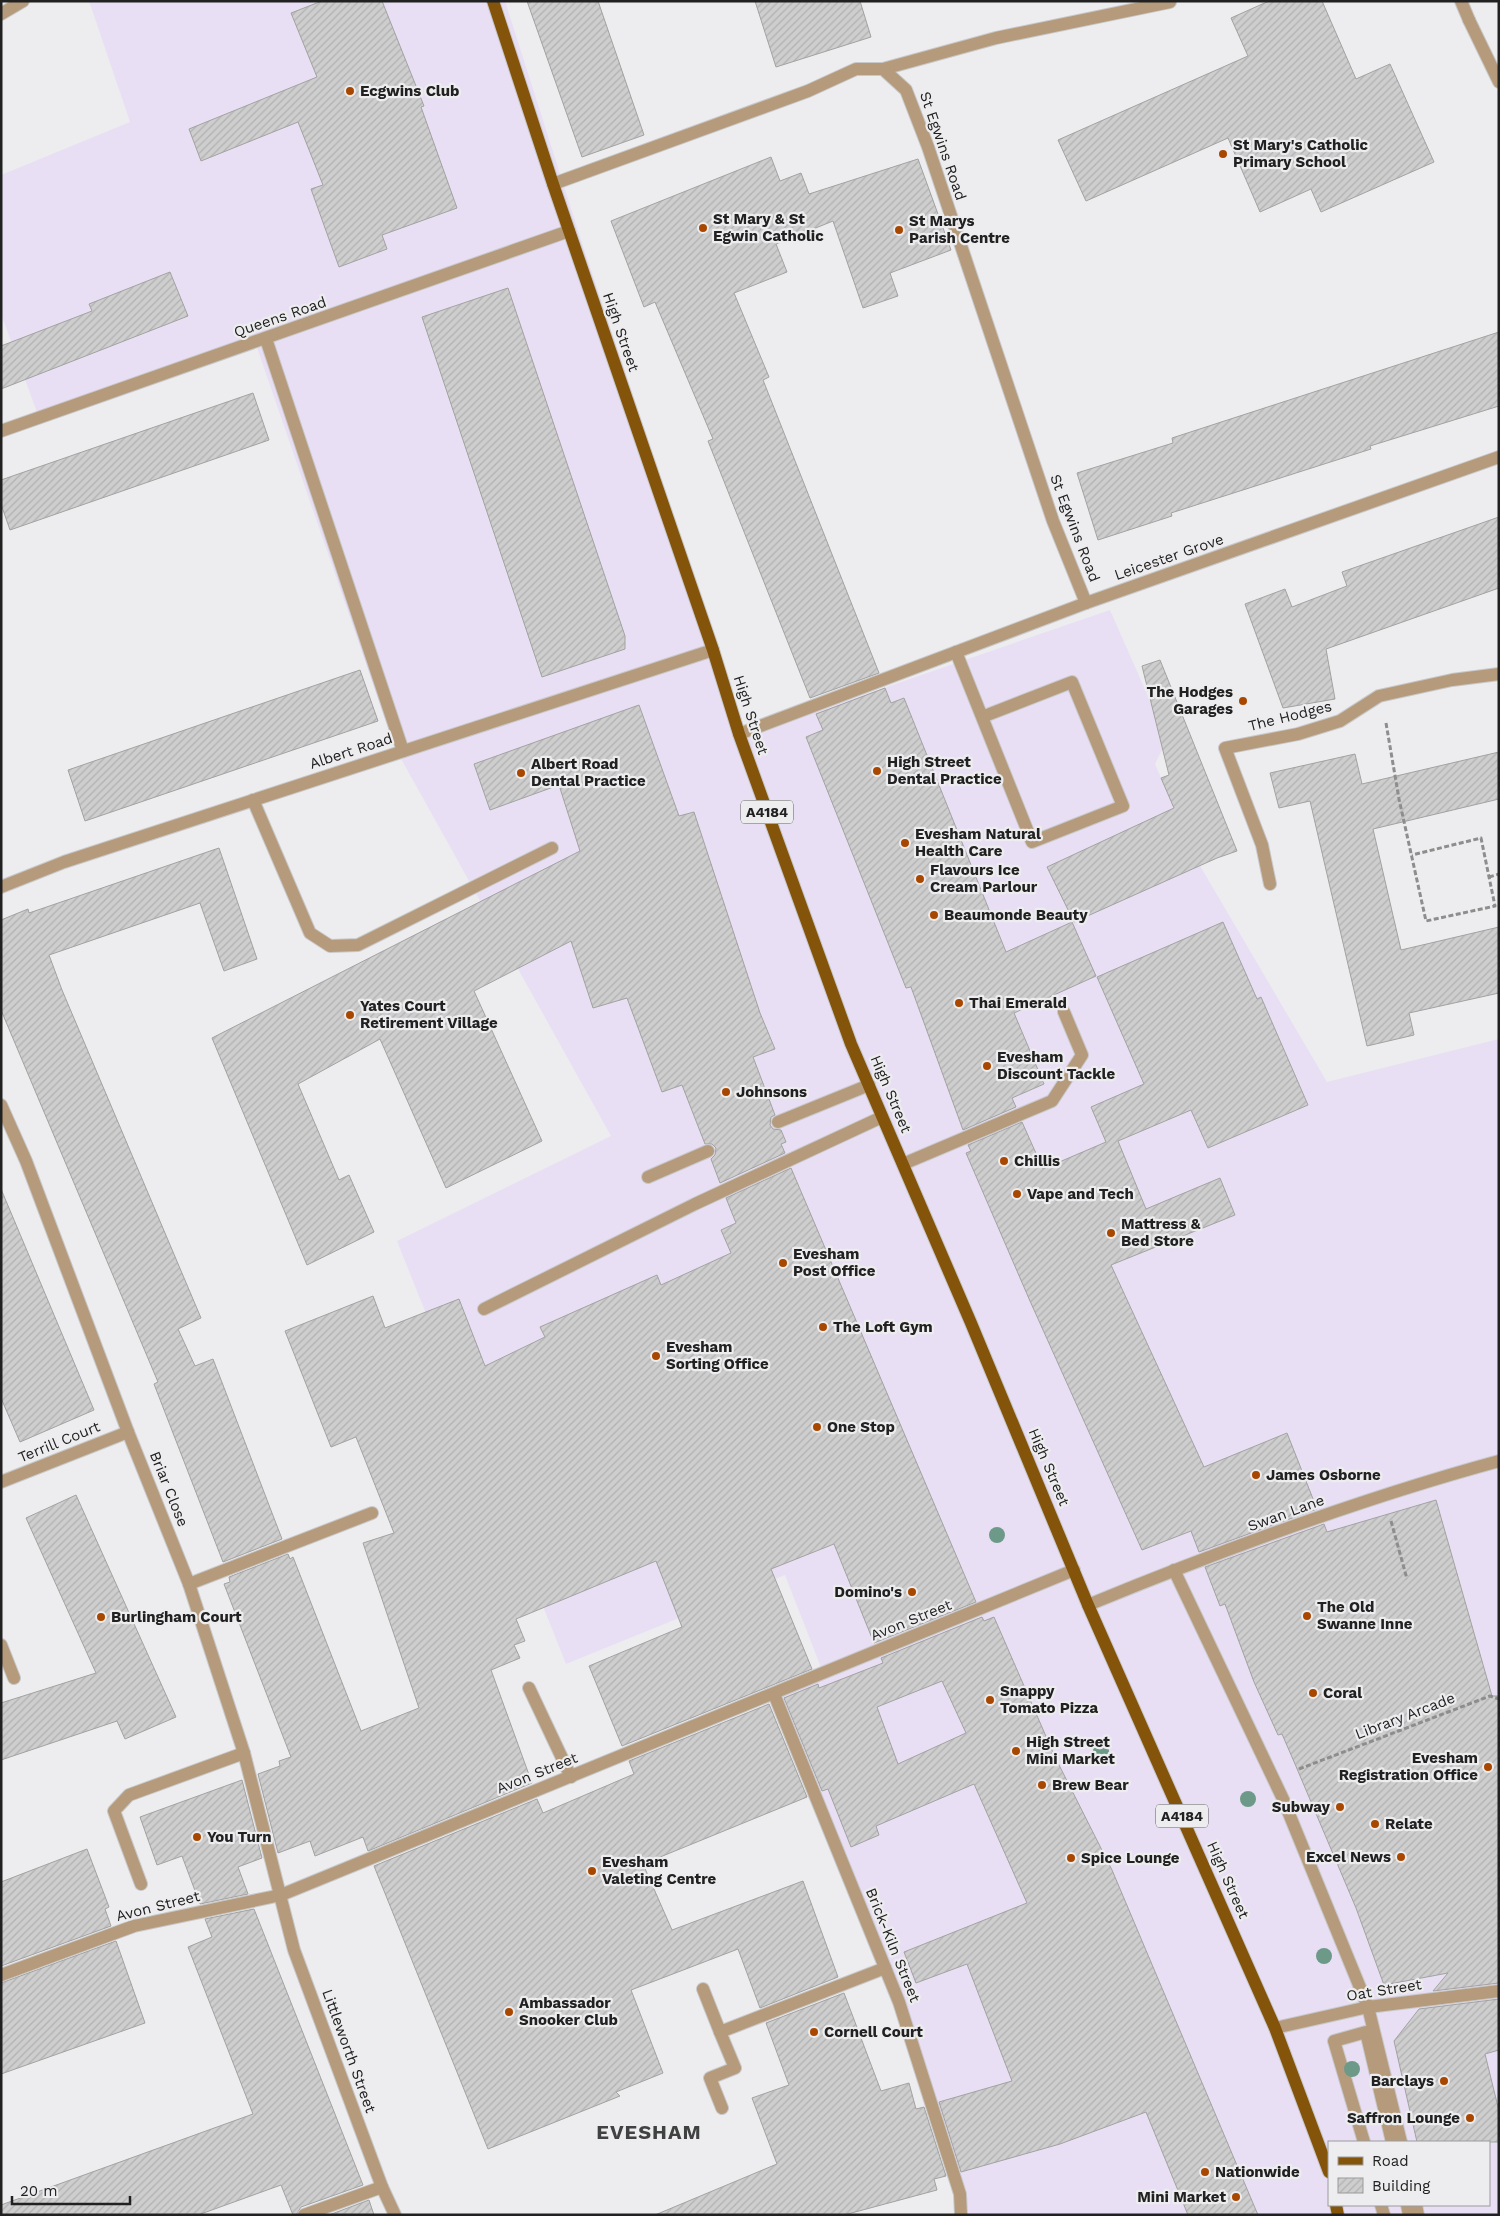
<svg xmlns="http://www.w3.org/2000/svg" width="1500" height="2216" viewBox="0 0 1500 2216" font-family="'Work Sans',sans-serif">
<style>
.commercial{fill:#e8dff4;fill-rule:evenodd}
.building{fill:url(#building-hatch);stroke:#a3a2a1;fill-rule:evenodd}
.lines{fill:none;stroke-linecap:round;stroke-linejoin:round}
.lane-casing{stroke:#c8c8ca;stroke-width:14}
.street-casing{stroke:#c8c8ca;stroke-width:14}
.primary-casing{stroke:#c8c8ca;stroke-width:14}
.path{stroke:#8d8d8e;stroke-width:3;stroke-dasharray:5 2.5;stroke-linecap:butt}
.lane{stroke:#b59b7b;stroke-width:12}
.street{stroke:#b59b7b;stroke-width:12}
.primary{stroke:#83540a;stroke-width:12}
.tree{fill:#6d9989}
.poi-dot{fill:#a84800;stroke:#ededef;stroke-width:2}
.labels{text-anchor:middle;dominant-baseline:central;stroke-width:4.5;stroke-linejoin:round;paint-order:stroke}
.shield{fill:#ededef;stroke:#5e5e5f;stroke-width:1}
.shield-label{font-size:14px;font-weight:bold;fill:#212121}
.poi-label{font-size:15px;font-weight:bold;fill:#212121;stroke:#ededef;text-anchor:start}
.street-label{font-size:15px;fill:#212121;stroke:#ededef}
.district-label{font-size:20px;font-weight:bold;letter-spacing:1px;fill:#404141;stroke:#ededef}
</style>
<defs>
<pattern id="building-hatch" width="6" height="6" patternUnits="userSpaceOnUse" patternTransform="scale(1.25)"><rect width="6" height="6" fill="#cfcece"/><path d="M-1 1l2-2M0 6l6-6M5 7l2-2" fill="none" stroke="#b1b1b1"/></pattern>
</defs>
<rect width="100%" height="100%" fill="#ededef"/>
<path class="commercial" d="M 89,1 L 505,1 L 585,252 L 747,735 L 1110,610 L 1151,703 L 1164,746 L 1155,764 L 1199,864 L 1327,1082 L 1499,1039 L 1499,2215 L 965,2215 L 964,2193 L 776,1690 L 822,1670 L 785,1575 L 566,1664 L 397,1241 L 611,1136 L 395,748 L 254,339 L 38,415 L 1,314 L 1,175 L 130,122 ZM 1329,2142 L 1489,2142 L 1489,2205 L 1329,2205 Z"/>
<g class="building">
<path d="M 322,1 L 382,1 L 424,106 L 421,107 L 457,208 L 382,235 L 387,249 L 339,267 L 311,189 L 323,185 L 298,122 L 201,161 L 189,129 L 317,77 L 291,13 Z"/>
<path d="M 527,1 L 598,1 L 644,135 L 582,157 Z"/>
<path d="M 755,1 L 860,1 L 871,37 L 776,67 Z"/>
<path d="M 1269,1 L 1322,1 L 1356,79 L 1390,64 L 1434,162 L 1321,212 L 1311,189 L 1260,212 L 1228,138 L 1086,201 L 1058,140 L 1248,56 L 1231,18 Z"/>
<path d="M 771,157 L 780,181 L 801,173 L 809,194 L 918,159 L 951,250 L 890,273 L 898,296 L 863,308 L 833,221 L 776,244 L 787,272 L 734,293 L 769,377 L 763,380 L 879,673 L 810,698 L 708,441 L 713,439 L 655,302 L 644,307 L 611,221 Z"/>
<path d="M 170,272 L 188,316 L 1,389 L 1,346 L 92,311 L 89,304 Z"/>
<path d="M 508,288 L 625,636 L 625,649 L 542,677 L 422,317 Z"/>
<path d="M 1499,332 L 1499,406 L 1370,446 L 1371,449 L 1171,513 L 1172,516 L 1098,540 L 1077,473 L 1173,443 L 1172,438 Z"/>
<path d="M 253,393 L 269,440 L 10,530 L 1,504 L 1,480 Z"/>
<path d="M 1499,517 L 1499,588 L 1326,649 L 1335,699 L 1283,708 L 1245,604 L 1285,589 L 1292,607 L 1347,586 L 1342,572 Z"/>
<path d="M 1160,660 L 1237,851 L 1217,858 L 1074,922 L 1047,867 L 1174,808 L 1161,778 L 1169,775 L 1142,666 Z"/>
<path d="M 360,670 L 378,721 L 85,821 L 68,770 Z"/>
<path d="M 885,688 L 891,703 L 904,698 L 1006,952 L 1072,922 L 1096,976 L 1014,1013 L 1044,1084 L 1012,1098 L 1016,1107 L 963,1130 L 911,987 L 906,988 L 806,737 L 823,730 L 816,714 Z"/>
<path d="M 639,705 L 679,816 L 694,812 L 760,1013 L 775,1049 L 753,1057 L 775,1115 L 771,1117 L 770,1125 L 773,1129 L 781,1130 L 786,1142 L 781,1144 L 785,1153 L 720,1183 L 711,1159 L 715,1155 L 716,1148 L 712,1144 L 705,1144 L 682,1085 L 662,1092 L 627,998 L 593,1008 L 571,941 L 474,991 L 542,1141 L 446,1188 L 380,1039 L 298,1084 L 339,1180 L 349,1175 L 374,1232 L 307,1265 L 212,1038 L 580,851 L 559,785 L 490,810 L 474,764 Z"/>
<path d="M 1499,752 L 1499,799 L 1373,829 L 1401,950 L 1499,927 L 1499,993 L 1409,1013 L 1414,1035 L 1367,1046 L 1310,801 L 1279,808 L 1270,773 L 1355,754 L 1362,784 Z"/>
<path d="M 219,848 L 257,959 L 224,971 L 200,903 L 49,955 L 62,990 L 201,1318 L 178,1329 L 195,1366 L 213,1359 L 282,1539 L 223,1562 L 154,1384 L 158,1382 L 1,1010 L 1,920 L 28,909 L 29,913 Z"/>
<path d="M 1223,922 L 1257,999 L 1261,997 L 1308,1105 L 1208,1148 L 1191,1110 L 1118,1141 L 1146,1209 L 1220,1178 L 1235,1215 L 1111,1265 L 1204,1467 L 1287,1433 L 1317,1509 L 1199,1552 L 1191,1531 L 1142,1550 L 1030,1301 L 966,1153 L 971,1151 L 968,1145 L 1022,1122 L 1043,1169 L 1106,1142 L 1091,1107 L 1144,1084 L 1097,977 Z"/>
<path d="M 791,1168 L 976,1602 L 874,1643 L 834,1544 L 771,1569 L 812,1669 L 622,1746 L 589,1666 L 682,1627 L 656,1561 L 516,1619 L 525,1641 L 514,1645 L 520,1658 L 491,1670 L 532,1783 L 368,1851 L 363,1837 L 315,1856 L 310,1841 L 278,1853 L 258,1774 L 280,1766 L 279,1761 L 291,1757 L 224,1584 L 230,1582 L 229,1577 L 288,1554 L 290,1559 L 293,1557 L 361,1731 L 419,1708 L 363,1543 L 394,1533 L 356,1437 L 331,1447 L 285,1331 L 373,1296 L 385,1328 L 459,1299 L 485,1366 L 545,1337 L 540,1327 L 657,1275 L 661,1285 L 731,1253 L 721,1230 L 736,1223 L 726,1198 Z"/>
<path d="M 1,1189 L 94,1410 L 20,1442 L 1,1398 Z"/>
<path d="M 76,1495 L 176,1717 L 125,1739 L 117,1721 L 1,1760 L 1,1703 L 96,1673 L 26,1518 Z"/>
<path d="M 1436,1500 L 1492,1696 L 1499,1696 L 1499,1983 L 1433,1991 L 1448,1973 L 1384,1985 L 1356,1908 L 1295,1764 L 1282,1734 L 1278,1735 L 1254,1682 L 1225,1604 L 1220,1606 L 1205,1567 L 1324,1524 L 1327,1532 Z"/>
<path d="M 982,1617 L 984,1621 L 994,1617 L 1055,1757 L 1112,1870 L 1258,2215 L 1188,2215 L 1146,2112 L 1060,2144 L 961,2172 L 939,2102 L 1012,2081 L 967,1964 L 916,1983 L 904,1952 L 1027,1903 L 974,1784 L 876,1826 L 879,1835 L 851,1847 L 828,1789 L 822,1791 L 784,1698 L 818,1684 L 819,1688 L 883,1663 L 881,1658 ZM 942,1681 L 966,1733 L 898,1764 L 877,1707 Z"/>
<path d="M 769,1704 L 807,1797 L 643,1864 L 672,1930 L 803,1881 L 838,1977 L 760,2008 L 738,1949 L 631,1990 L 663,2073 L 616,2092 L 620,2096 L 488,2149 L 374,1866 L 537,1799 L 543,1813 L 634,1774 L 629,1761 Z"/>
<path d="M 242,1780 L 262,1858 L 238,1867 L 248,1894 L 200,1904 L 182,1856 L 157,1865 L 140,1817 Z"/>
<path d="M 87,1849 L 109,1907 L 105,1909 L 111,1926 L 1,1966 L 1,1882 Z"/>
<path d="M 254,1909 L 363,2185 L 301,2207 L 296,2215 L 293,2215 L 281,2185 L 198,2215 L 1,2215 L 1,2205 L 253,2114 L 188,1947 L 212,1937 L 205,1919 Z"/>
<path d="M 116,1941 L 145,2023 L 1,2074 L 1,1983 Z"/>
<path d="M 844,1993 L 881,2091 L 909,2083 L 916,2109 L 924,2107 L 946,2176 L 934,2179 L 937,2190 L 844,2215 L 655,2215 L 777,2164 L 752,2098 L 789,2085 L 766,2023 Z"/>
<path d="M 1499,1999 L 1499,2050 L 1485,2054 L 1499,2111 L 1499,2142 L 1417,2142 L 1394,2041 L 1419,2009 Z"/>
<path d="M 369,2200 L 374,2215 L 329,2215 Z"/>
</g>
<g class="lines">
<defs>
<g id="lane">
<path d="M 1461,1 L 1469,20"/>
<path d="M 883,69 L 996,38 L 1170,2"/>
<path d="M 266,339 L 403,751"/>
<path d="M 956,652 L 1032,842 L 1123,806 L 1072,682 L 982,717"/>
<path d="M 253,800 L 310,933 L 330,946 L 358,945 L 552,848"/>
<path d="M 778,1122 L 869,1085"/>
<path d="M 903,1164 L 1052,1101 L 1082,1055 L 1064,1012"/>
<path d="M 648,1177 L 708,1151"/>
<path d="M 484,1309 L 695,1204 L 882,1117"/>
<path d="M 1174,1570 L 1283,1799 L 1368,2007 L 1401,2142"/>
<path d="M 189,1584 L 372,1513"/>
<path d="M 529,1688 L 571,1777"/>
<path d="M 141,1884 L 114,1811 L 129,1795 L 244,1753"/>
<path d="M 703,1989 L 720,2032 L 885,1968"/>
<path d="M 720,2032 L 735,2068 L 710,2078 L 722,2108"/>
<path d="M 1416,2205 L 1418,2215"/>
</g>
<g id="street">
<path d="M 1,14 L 23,1"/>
<path d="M 1469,20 L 1499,82"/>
<path d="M 553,184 L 808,91 L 856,69 L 883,69 L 906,90 L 928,147 L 1053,521 L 1086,603"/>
<path d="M 1,431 L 569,231"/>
<path d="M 739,734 L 1086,603 L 1499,457"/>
<path d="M 1270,884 L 1262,845 L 1225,748 L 1298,734 L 1340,721 L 1379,696 L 1452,680 L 1499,674"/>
<path d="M 1,887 L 64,862 L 713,650"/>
<path d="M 1,1105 L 26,1161 L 128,1432 L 189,1584 L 244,1753 L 294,1950 L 382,2187 L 395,2215"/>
<path d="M 1,1482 L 128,1432"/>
<path d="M 1088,1605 C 1222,1550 1359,1499 1499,1461"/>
<path d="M 1,1645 L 14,1678"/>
<path d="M 774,1694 L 899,2002 L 960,2194 L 961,2215"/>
<path d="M 1,1975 L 134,1926 L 281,1895 L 1074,1570"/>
<path d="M 1275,2028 L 1368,2007 L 1499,1991"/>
<path d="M 1364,2142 L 1334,2041 L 1366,2032 L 1392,2142"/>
<path d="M 1381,2205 L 1384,2215"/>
<path d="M 1407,2205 L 1409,2215"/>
<path d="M 304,2215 L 382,2187"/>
</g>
<g id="primary">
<path d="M 493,1 L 553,184 L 713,650 L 739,734 L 851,1044 L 971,1323 L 1088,1605 L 1275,2028 L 1329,2172"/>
<path d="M 1336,2205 L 1338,2215"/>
</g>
</defs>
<use href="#lane" class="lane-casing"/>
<use href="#street" class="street-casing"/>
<use href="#primary" class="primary-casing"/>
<g class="path">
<path d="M 1386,723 L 1399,799 L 1426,921 L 1495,906 L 1481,838 L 1412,855"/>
<path d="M 1489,877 L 1499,874"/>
<path d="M 1391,1521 L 1407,1579"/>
<path d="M 1299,1769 L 1490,1696 L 1499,1699"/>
</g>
<use href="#lane" class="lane"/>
<use href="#street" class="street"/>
<use href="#primary" class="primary"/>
</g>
<g class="tree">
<circle cx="997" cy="1535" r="8"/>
<circle cx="1101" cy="1751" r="8"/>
<circle cx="1248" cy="1799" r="8"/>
<circle cx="1324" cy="1956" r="8"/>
<circle cx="1352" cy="2069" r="8"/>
</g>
<g class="poi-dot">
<circle cx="350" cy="91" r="5"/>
<circle cx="1223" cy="154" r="5"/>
<circle cx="703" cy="228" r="5"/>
<circle cx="899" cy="230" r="5"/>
<circle cx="1243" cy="701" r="5"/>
<circle cx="877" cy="771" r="5"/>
<circle cx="521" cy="773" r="5"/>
<circle cx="905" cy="843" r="5"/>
<circle cx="920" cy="879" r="5"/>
<circle cx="934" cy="915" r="5"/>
<circle cx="959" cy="1003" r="5"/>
<circle cx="350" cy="1015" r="5"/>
<circle cx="987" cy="1066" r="5"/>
<circle cx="726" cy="1092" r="5"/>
<circle cx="1004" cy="1161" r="5"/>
<circle cx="1017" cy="1194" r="5"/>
<circle cx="1111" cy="1233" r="5"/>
<circle cx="783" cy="1263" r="5"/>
<circle cx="823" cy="1327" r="5"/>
<circle cx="656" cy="1356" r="5"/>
<circle cx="817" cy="1427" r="5"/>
<circle cx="1256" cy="1475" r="5"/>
<circle cx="912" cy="1592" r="5"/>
<circle cx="1307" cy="1616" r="5"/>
<circle cx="101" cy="1617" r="5"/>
<circle cx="1313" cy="1693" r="5"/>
<circle cx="990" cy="1700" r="5"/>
<circle cx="1016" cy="1751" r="5"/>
<circle cx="1488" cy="1767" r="5"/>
<circle cx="1042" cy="1785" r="5"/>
<circle cx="1340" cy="1807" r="5"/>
<circle cx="1375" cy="1824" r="5"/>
<circle cx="197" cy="1837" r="5"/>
<circle cx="1401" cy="1857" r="5"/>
<circle cx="1071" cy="1858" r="5"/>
<circle cx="592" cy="1871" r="5"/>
<circle cx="509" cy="2012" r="5"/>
<circle cx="814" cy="2032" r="5"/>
<circle cx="1444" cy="2081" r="5"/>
<circle cx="1470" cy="2118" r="5"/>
<circle cx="1205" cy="2172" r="5"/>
<circle cx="1236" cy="2197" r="5"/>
</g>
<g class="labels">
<g class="shield">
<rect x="741" y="800.5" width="52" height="23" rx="4"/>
<rect x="1156" y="1804.5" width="52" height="23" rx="4"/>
</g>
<g class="shield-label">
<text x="767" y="812">A4184</text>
<text x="1182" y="1816">A4184</text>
</g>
<g class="poi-label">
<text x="360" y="91">Ecgwins Club</text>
<text x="1233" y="145">St Mary's Catholic<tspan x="1233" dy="17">Primary School</tspan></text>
<text x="713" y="219">St Mary &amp; St<tspan x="713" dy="17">Egwin Catholic</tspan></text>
<text x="909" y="221">St Marys<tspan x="909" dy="17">Parish Centre</tspan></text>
<text x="1233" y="692" text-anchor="end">The Hodges<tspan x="1233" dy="17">Garages</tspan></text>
<text x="887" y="762">High Street<tspan x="887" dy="17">Dental Practice</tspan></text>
<text x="531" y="764">Albert Road<tspan x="531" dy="17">Dental Practice</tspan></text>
<text x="915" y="834">Evesham Natural<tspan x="915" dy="17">Health Care</tspan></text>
<text x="930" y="870">Flavours Ice<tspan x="930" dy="17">Cream Parlour</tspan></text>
<text x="944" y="915">Beaumonde Beauty</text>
<text x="969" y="1003">Thai Emerald</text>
<text x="360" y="1006">Yates Court<tspan x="360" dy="17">Retirement Village</tspan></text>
<text x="997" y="1057">Evesham<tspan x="997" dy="17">Discount Tackle</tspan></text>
<text x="736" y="1092">Johnsons</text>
<text x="1014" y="1161">Chillis</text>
<text x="1027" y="1194">Vape and Tech</text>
<text x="1121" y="1224">Mattress &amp;<tspan x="1121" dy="17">Bed Store</tspan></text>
<text x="793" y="1254">Evesham<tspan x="793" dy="17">Post Office</tspan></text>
<text x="833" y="1327">The Loft Gym</text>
<text x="666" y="1347">Evesham<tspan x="666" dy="17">Sorting Office</tspan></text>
<text x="827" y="1427">One Stop</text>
<text x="1266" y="1475">James Osborne</text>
<text x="902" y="1592" text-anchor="end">Domino's</text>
<text x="1317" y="1607">The Old<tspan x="1317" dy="17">Swanne Inne</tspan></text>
<text x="111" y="1617">Burlingham Court</text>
<text x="1000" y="1691">Snappy<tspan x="1000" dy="17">Tomato Pizza</tspan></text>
<text x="1323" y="1693">Coral</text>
<text x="1026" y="1742">High Street<tspan x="1026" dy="17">Mini Market</tspan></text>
<text x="1478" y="1758" text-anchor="end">Evesham<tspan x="1478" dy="17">Registration Office</tspan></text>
<text x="1052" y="1785">Brew Bear</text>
<text x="1330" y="1807" text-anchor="end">Subway</text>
<text x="1385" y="1824">Relate</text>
<text x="207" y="1837">You Turn</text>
<text x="1391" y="1857" text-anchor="end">Excel News</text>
<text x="1081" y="1858">Spice Lounge</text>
<text x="602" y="1862">Evesham<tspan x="602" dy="17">Valeting Centre</tspan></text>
<text x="519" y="2003">Ambassador<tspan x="519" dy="17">Snooker Club</tspan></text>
<text x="824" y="2032">Cornell Court</text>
<text x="1434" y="2081" text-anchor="end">Barclays</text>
<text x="1460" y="2118" text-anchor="end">Saffron Lounge</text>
<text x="1215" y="2172">Nationwide</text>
<text x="1226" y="2197" text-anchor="end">Mini Market</text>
</g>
<g class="street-label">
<text transform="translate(943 146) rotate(71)">St Egwins Road</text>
<text transform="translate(280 317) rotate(-19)">Queens Road</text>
<text transform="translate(621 332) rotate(71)">High Street</text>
<text transform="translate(1075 528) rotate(69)">St Egwins Road</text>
<text transform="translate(1169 557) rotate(-19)">Leicester Grove</text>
<text transform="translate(751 715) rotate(72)">High Street</text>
<text transform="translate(1290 716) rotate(-14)">The Hodges</text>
<text transform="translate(351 751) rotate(-18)">Albert Road</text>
<text transform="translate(891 1094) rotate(67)">High Street</text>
<text transform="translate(59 1442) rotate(-22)">Terrill Court</text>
<text transform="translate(1049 1467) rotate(67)">High Street</text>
<text transform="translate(169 1489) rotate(68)">Briar Close</text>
<text transform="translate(1286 1513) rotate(-20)">Swan Lane</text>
<text transform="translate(911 1620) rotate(-22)">Avon Street</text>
<text transform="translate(1405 1716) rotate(-21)">Library Arcade</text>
<text transform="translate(537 1773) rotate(-22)">Avon Street</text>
<text transform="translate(1228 1880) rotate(66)">High Street</text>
<text transform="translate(158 1906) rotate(-14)">Avon Street</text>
<text transform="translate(893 1945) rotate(68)">Brick-Kiln Street</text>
<text transform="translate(1384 1990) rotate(-9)">Oat Street</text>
<text transform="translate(349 2051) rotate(70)">Littleworth Street</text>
</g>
<g class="district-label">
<text x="649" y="2132">EVESHAM</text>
</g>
</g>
<rect width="1500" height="2216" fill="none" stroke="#212121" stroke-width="5"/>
<rect x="1328" y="2141" width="162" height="65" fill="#ededef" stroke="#9b9b9d"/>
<rect x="1338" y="2157" width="25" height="8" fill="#83540a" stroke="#9b9b9d"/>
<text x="1372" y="2166" font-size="15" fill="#212121">Road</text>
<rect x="1338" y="2178" width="25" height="15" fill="url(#building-hatch)" stroke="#9b9b9d"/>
<text x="1372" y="2191" font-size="15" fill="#212121">Building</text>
<path d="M12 2196v8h118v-8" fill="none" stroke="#212121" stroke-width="2.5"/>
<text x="20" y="2196" font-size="15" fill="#212121" stroke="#ededef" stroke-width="4" paint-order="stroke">20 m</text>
</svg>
